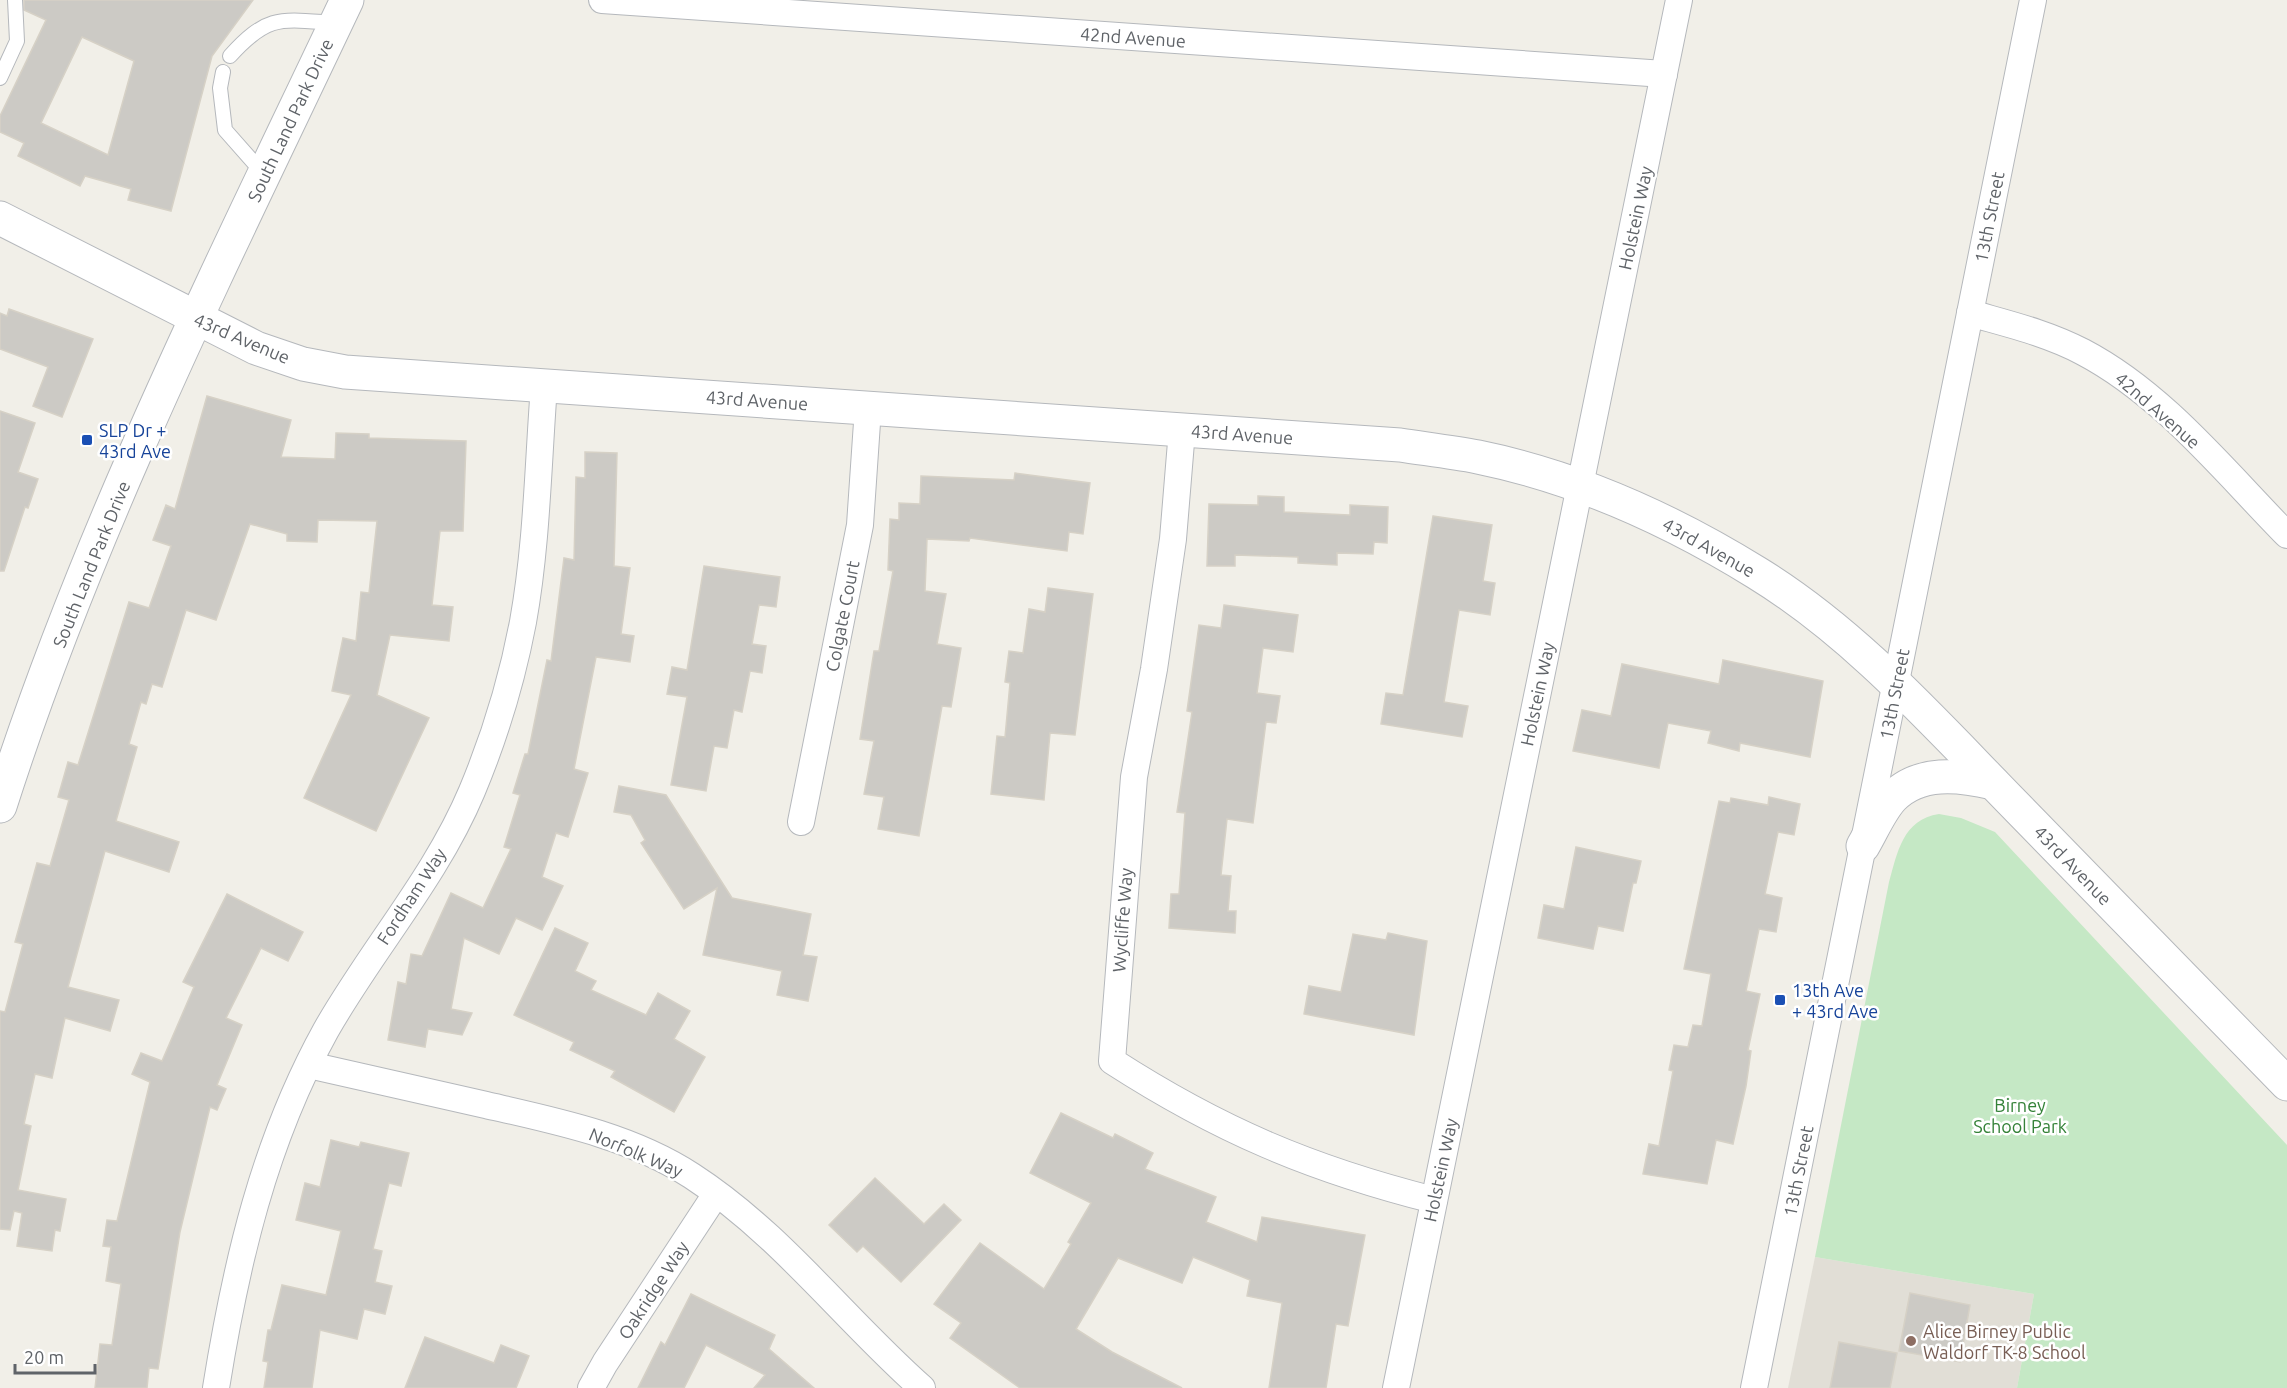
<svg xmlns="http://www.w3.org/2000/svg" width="2287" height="1388" viewBox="0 0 2287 1388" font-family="Ubuntu,sans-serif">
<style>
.education{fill:#e1ded6}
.green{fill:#c5e8c5}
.building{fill:#cccac5;stroke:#d6d1c6;stroke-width:1.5;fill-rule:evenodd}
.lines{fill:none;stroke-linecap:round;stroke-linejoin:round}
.service-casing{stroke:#b5b8bc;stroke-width:16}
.minor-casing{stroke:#b5b8bc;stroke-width:28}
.tertiary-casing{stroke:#b5b8bc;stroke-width:35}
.service{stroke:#fff;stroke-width:14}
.minor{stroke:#fff;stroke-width:26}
.tertiary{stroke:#fff;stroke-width:33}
.transit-dot{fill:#1a4fb4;stroke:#fff;stroke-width:2}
.education-dot{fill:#8d6e63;stroke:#fff;stroke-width:2}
.labels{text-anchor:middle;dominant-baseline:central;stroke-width:5;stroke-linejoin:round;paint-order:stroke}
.street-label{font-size:18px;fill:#5f6368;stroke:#fff}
.transit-label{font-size:18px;fill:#164399;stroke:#fff;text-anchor:start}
.park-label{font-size:18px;fill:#348238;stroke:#fff}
.education-label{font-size:18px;fill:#785e54;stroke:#fff;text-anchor:start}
</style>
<rect width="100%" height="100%" fill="#f1efe8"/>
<path class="education" d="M 1815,1257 L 2034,1294 L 2017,1388 L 1788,1388 Z"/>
<path class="green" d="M 1939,814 L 1961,818 L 1995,832 L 2287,1145 L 2287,1388 L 2017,1388 L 2034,1294 L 1815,1257 L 1889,882 C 1897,853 1903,819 1939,814 Z"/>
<g class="building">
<path d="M 24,0 L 253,0 L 212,56 L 171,211 L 128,200 L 131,189 L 85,176 L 80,186 L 18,156 L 24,143 L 0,132 L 0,116 L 46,20 L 24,10 ZM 82,37 L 134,61 L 108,155 L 41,123 Z"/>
<path d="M 9,309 L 93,339 L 62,417 L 33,406 L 48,367 L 0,349 L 0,313 L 7,316 Z"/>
<path d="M 207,396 L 291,420 L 281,457 L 335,459 L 336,433 L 369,434 L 369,438 L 466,441 L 463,531 L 440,531 L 432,605 L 453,607 L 449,641 L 390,635 L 377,695 L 429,718 L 376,831 L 304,798 L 351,695 L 332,691 L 343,638 L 356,641 L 361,592 L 369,593 L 377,521 L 318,520 L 317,542 L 287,541 L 287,534 L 250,524 L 216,620 L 186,610 L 162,687 L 152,684 L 146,704 L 141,702 L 129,744 L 137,747 L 116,821 L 179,842 L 169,872 L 105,851 L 68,987 L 119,1000 L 110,1031 L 65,1018 L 52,1078 L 35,1074 L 24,1124 L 31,1126 L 18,1190 L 66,1199 L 60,1231 L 55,1230 L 52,1251 L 17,1246 L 22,1213 L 14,1211 L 10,1230 L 0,1229 L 0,1011 L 5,1012 L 23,944 L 15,942 L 37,863 L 50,866 L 69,800 L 58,797 L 68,762 L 78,765 L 129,602 L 149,608 L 171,546 L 153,540 L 166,505 L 175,509 Z"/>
<path d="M 0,411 L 35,423 L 18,472 L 38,479 L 28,508 L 25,507 L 4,571 L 0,571 Z"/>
<path d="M 585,452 L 617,453 L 614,566 L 630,568 L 621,634 L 634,636 L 630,662 L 596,657 L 574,769 L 588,773 L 568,837 L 556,833 L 542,877 L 563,886 L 542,930 L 516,918 L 499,954 L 464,938 L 451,1009 L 472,1013 L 462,1035 L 428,1029 L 425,1047 L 388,1040 L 398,982 L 406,984 L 411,954 L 422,956 L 451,893 L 483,908 L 511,849 L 504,847 L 520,795 L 513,793 L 525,754 L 528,754 L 547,660 L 551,661 L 564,558 L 574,560 L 576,477 L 585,478 Z"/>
<path d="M 1015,473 L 1090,483 L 1083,534 L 1069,532 L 1067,551 L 970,538 L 969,541 L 927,539 L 925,591 L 946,594 L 937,644 L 961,648 L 951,707 L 942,706 L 919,836 L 878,829 L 884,797 L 864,794 L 874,741 L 860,739 L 874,651 L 879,651 L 893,571 L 888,570 L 890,519 L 899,520 L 899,503 L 920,504 L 921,476 L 1014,480 Z"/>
<path d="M 1258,496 L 1284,497 L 1284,512 L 1350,515 L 1350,505 L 1388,507 L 1387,543 L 1374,542 L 1373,554 L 1337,553 L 1337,565 L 1298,563 L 1298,557 L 1235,555 L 1235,566 L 1207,566 L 1209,504 L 1258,505 Z"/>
<path d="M 1433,516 L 1492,525 L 1483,581 L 1495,583 L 1490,615 L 1459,610 L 1444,702 L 1468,706 L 1462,737 L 1381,724 L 1386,693 L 1403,695 Z"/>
<path d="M 704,566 L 780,577 L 776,607 L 759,605 L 752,644 L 766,646 L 762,673 L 750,671 L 742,712 L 734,710 L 727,748 L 714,746 L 706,791 L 671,785 L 687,697 L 667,694 L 672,667 L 687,670 Z"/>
<path d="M 1048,588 L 1093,594 L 1075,735 L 1050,733 L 1044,800 L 991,794 L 997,736 L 1005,737 L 1010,683 L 1005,682 L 1009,651 L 1023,653 L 1029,609 L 1045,612 Z"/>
<path d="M 1224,605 L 1298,615 L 1293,652 L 1263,648 L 1257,693 L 1280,696 L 1276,723 L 1266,722 L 1253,823 L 1227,819 L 1221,875 L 1231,876 L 1228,911 L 1236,911 L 1235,933 L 1169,928 L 1171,894 L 1179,894 L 1185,813 L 1177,812 L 1192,712 L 1187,711 L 1199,625 L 1221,628 Z"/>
<path d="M 1723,660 L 1823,681 L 1810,757 L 1740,743 L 1739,751 L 1708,743 L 1711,731 L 1668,723 L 1659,768 L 1573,751 L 1582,710 L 1611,716 L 1622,664 L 1719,684 Z"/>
<path d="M 619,786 L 666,795 L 732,898 L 811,914 L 803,955 L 817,957 L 808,1001 L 777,995 L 782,971 L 703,955 L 717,888 L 684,909 L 641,843 L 645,840 L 631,815 L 614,812 Z"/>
<path d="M 1769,797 L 1800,804 L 1794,835 L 1778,832 L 1765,894 L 1782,898 L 1776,932 L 1759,929 L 1746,991 L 1760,994 L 1748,1050 L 1751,1051 L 1746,1086 L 1733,1144 L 1716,1140 L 1707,1184 L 1643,1174 L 1649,1144 L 1659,1146 L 1673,1071 L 1669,1070 L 1674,1045 L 1688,1047 L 1693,1025 L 1702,1026 L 1711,974 L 1684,969 L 1719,801 L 1730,803 L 1731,798 L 1768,805 Z"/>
<path d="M 1576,847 L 1641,861 L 1636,883 L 1633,883 L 1623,931 L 1598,926 L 1593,949 L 1538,938 L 1544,905 L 1564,909 Z"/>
<path d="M 227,894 L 303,932 L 288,961 L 261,948 L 226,1018 L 242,1025 L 217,1085 L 226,1089 L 217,1110 L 210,1107 L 180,1232 L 158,1369 L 149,1368 L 147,1388 L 95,1388 L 100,1344 L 112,1345 L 121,1284 L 106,1281 L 111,1247 L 103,1246 L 107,1220 L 117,1221 L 150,1082 L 132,1074 L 141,1053 L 162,1061 L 194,987 L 183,982 Z"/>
<path d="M 555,928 L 588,943 L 575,971 L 596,981 L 591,990 L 646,1015 L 658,993 L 690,1011 L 674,1039 L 705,1057 L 674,1112 L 611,1077 L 615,1071 L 570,1050 L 574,1042 L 514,1015 Z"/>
<path d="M 1388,933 L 1427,941 L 1414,1035 L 1304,1014 L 1309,986 L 1341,992 L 1353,934 L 1386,940 Z"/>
<path d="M 1061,1113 L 1113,1138 L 1115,1134 L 1153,1153 L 1145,1169 L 1216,1197 L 1206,1222 L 1257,1242 L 1262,1217 L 1365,1235 L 1348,1326 L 1336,1324 L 1326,1388 L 1269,1388 L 1282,1303 L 1247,1296 L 1250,1280 L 1193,1257 L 1182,1283 L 1118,1258 L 1076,1329 L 1112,1352 L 1182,1388 L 1020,1388 L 950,1338 L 961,1323 L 934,1304 L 980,1243 L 1044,1289 L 1071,1244 L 1068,1242 L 1091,1203 L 1030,1173 Z"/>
<path d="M 331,1140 L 359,1147 L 361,1142 L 409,1153 L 401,1186 L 389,1183 L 373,1249 L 382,1251 L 375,1282 L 392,1286 L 385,1314 L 364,1309 L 357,1339 L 320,1330 L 312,1388 L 264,1388 L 268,1362 L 263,1361 L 268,1330 L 271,1330 L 282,1285 L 326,1295 L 341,1231 L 296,1220 L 305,1183 L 320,1187 Z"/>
<path d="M 875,1178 L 924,1224 L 944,1204 L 961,1220 L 901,1282 L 863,1246 L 857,1252 L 829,1225 Z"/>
<path d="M 1910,1293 L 1970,1305 L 1960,1362 L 1899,1351 Z"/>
<path d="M 691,1294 L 775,1335 L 769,1349 L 814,1388 L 754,1388 L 765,1375 L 706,1345 L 684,1388 L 638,1388 L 661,1342 L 665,1345 Z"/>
<path d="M 425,1337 L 494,1363 L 501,1345 L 529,1356 L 516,1388 L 405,1388 Z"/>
<path d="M 1839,1342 L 1897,1353 L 1890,1388 L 1830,1388 Z"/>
</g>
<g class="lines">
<defs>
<g id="service">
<path d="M 230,56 C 268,14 281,19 334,23"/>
<path d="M 223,72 L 220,88 L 225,130 L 263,173"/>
<path d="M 0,78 L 17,41 L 15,0"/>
</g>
<g id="minor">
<path d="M 602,0 L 1664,74"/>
<path d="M 1970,313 C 2008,324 2047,333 2083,352 C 2163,394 2224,471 2287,535"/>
<path d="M 1182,430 L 1173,539 L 1154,669 L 1134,777 L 1112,1061 C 1219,1130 1311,1169 1434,1200"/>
<path d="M 801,822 L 860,525 L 868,408"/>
<path d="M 309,1065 C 368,1078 427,1092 486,1105 C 556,1121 631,1136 692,1176 C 780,1233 844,1319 922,1388"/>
<path d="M 216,1388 C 236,1263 264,1142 326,1030 C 372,949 436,877 472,791 C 495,736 512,680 523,622 C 537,544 538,464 544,386"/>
<path d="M 591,1388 L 605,1363 L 716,1194"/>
<path d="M 1396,1388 L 1679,0"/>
<path d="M 1754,1388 L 2033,0"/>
</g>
<g id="tertiary">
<path d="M 0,218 L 256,348 L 303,364 L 345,372 L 1400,445 C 1426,449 1452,452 1478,457 C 1576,477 1673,521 1757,573 C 1853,632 1930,718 2008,798 C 2101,893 2194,989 2287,1084"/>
<path d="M 0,806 C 89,527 222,264 347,0"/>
<path d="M 1863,846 C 1872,831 1880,811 1892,798 C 1919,770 1959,775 1993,783"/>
</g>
</defs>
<use href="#service" class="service-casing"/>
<use href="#minor" class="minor-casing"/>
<use href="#tertiary" class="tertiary-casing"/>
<use href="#service" class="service"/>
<use href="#minor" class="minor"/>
<use href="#tertiary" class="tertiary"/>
</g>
<g class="transit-dot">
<rect x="81" y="434" width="12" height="12" rx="3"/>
<rect x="1774" y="994" width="12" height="12" rx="3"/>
</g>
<circle class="education-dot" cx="1911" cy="1341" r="6"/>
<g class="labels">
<g class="street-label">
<text transform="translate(1133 37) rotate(4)">42nd Avenue</text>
<text transform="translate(290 120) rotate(-65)">South Land Park Drive</text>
<text transform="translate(1989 217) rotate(-79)">13th Street</text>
<text transform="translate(1635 218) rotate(-78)">Holstein Way</text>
<text transform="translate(242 338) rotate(23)">43rd Avenue</text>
<text transform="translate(757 400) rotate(4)">43rd Avenue</text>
<text transform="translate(2158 410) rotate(41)">42nd Avenue</text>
<text transform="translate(1242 434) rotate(4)">43rd Avenue</text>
<text transform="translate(1709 547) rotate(29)">43rd Avenue</text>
<text transform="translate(91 564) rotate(-68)">South Land Park Drive</text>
<text transform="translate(842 616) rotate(-79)">Colgate Court</text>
<text transform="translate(1537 694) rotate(-78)">Holstein Way</text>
<text transform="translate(1894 694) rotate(-79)">13th Street</text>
<text transform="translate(2073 865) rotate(46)">43rd Avenue</text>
<text transform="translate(411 896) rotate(-57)">Fordham Way</text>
<text transform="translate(1122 920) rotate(-86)">Wycliffe Way</text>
<text transform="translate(636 1152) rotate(23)">Norfolk Way</text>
<text transform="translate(1440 1170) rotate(-78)">Holstein Way</text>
<text transform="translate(1798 1171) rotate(-79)">13th Street</text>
<text transform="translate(653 1290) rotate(-57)">Oakridge Way</text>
</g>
<g class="transit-label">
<text x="99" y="430">SLP Dr +<tspan x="99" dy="21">43rd Ave</tspan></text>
<text x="1792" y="990">13th Ave<tspan x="1792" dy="21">+ 43rd Ave</tspan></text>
</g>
<g class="park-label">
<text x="2020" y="1105">Birney<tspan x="2020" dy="21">School Park</tspan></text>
</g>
<g class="education-label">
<text x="1923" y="1331">Alice Birney Public<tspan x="1923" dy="21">Waldorf TK-8 School</tspan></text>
</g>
</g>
<path d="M15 1364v9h80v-9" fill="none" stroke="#5f6368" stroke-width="3"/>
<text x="24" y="1364" font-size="18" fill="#5f6368" stroke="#ffffff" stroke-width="4.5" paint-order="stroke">20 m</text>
</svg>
